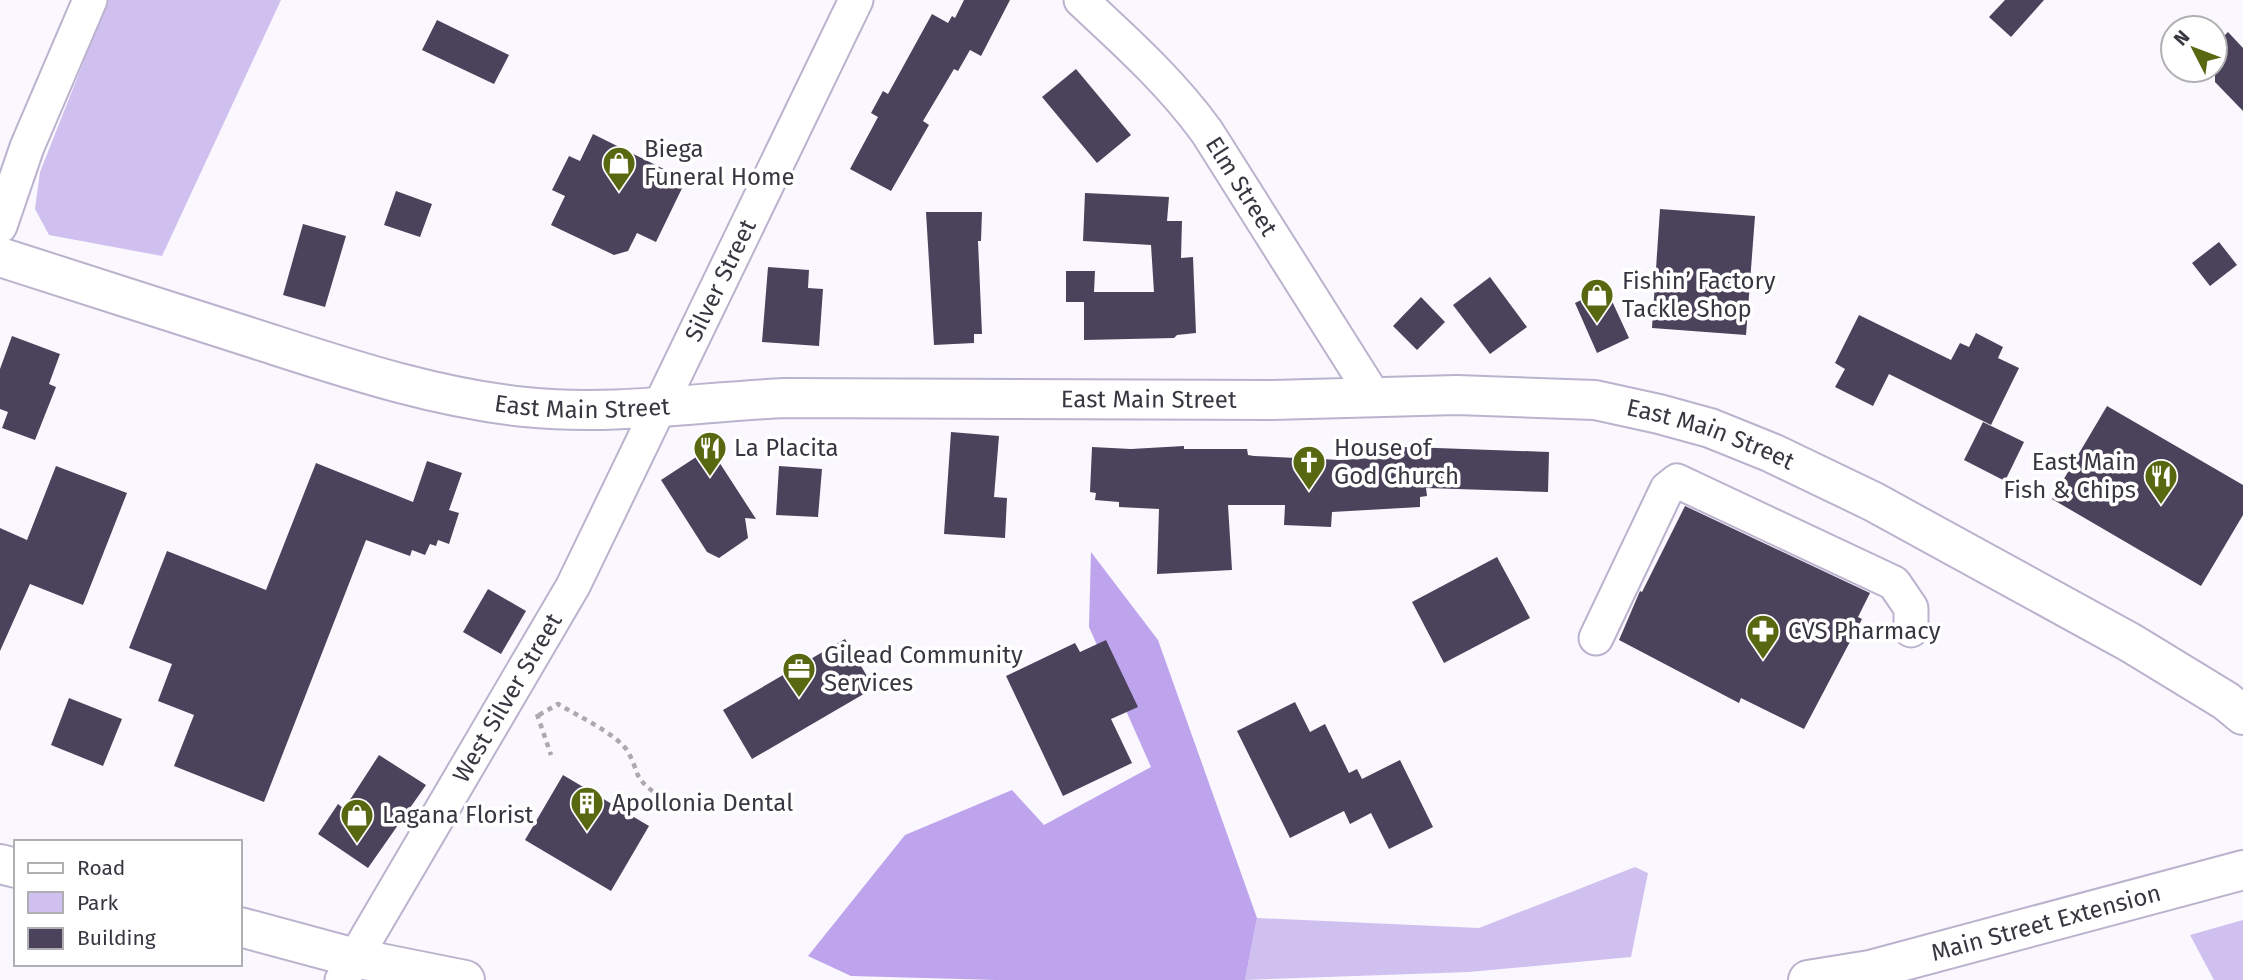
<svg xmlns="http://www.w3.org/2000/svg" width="2243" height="980" viewBox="0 0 2243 980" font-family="'Fira Sans',sans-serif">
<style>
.green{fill:#d0c0f0}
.forest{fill:#bea3ed}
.building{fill:#4b435b}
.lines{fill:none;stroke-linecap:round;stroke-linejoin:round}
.minor-casing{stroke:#bbb2ce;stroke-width:37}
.major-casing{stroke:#bbb2ce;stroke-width:42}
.path{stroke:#aba8b0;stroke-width:4.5;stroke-dasharray:5 5;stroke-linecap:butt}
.minor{stroke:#fff;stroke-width:33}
.major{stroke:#fff;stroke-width:38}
.labels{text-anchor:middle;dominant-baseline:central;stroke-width:7;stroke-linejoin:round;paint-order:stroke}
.poi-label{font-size:24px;fill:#3a3641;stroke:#fff;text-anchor:start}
.street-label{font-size:24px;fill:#3a3641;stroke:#fff}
</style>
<rect width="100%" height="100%" fill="#faf8fe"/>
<g class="green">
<path d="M 108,0 L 281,0 L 162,256 L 49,235 L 35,209 L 40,172 Z"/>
<path d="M 1635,867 L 1648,873 L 1631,957 L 1469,972 L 1245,980 L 1257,918 L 1479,928 Z"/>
<path d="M 2243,920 L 2243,980 L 2214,980 L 2190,935 Z"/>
</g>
<path class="forest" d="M 1091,552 L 1158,640 L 1257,918 L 1245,980 L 996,980 L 851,976 L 808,956 L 905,835 L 1012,790 L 1044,825 L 1151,767 L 1089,627 Z"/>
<g class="building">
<path d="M 964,0 L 1010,0 L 981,56 L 970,50 L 958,71 L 954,69 L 923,121 L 929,125 L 891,191 L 850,169 L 878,117 L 871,113 L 883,91 L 888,94 L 932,14 L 948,23 L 952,16 L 955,18 Z"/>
<path d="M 2005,0 L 2044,0 L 2011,37 L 1989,17 Z"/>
<path d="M 437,20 L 509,55 L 494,84 L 422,50 Z"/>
<path d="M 2228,32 L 2243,48 L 2243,111 L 2215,82 L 2215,45 Z"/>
<path d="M 1076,69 L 1131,135 L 1097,163 L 1042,97 Z"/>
<path d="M 593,134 L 686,180 L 656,242 L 637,233 L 628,251 L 614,255 L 551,225 L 565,196 L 552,190 L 569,156 L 580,161 Z"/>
<path d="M 396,191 L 432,204 L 420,237 L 384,225 Z"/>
<path d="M 1085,193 L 1169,197 L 1167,221 L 1182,221 L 1181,258 L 1193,257 L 1196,333 L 1177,335 L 1174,338 L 1084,340 L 1084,302 L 1066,302 L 1066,271 L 1095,271 L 1094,292 L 1154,292 L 1151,245 L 1083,241 Z"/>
<path d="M 1660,209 L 1755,216 L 1746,335 L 1652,328 Z"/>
<path d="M 926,212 L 982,212 L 981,241 L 978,241 L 982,334 L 974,334 L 974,343 L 934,345 Z"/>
<path d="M 303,224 L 346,236 L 325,307 L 283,295 Z"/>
<path d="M 2219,242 L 2237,265 L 2210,286 L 2192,263 Z"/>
<path d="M 768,267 L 809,270 L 808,288 L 823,289 L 819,346 L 762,342 Z"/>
<path d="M 1490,277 L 1527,327 L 1490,354 L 1453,305 Z"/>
<path d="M 1606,288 L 1629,338 L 1597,353 L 1575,303 Z"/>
<path d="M 1421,297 L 1445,322 L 1417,350 L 1393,326 Z"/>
<path d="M 1859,315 L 1951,360 L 1960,343 L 1969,347 L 1976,333 L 2003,347 L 1998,358 L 2019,368 L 1991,425 L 1889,374 L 1873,406 L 1835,387 L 1845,369 L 1835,363 Z"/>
<path d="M 12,336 L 60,354 L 49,384 L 56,387 L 35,440 L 2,428 L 8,412 L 0,409 L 0,369 Z"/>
<path d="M 2107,406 L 2243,485 L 2243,515 L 2201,586 L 2052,499 Z"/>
<path d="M 1983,422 L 2024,442 L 2005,481 L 1964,460 Z"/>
<path d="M 951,432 L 999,436 L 994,497 L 1007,498 L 1005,538 L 944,534 Z"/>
<path d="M 1184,446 L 1184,449 L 1247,449 L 1248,455 L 1254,456 L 1341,460 L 1373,458 L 1372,449 L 1409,447 L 1549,452 L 1548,492 L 1426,488 L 1427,496 L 1420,497 L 1420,507 L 1332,512 L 1331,527 L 1284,525 L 1285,505 L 1228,505 L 1232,570 L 1157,574 L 1159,509 L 1119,507 L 1119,502 L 1095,500 L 1096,493 L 1090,492 L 1092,447 L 1131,449 Z"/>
<path d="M 710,448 L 756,519 L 745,518 L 748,538 L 719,558 L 707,552 L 661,480 Z"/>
<path d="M 427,461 L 462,473 L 449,510 L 459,513 L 449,544 L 438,540 L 436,546 L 430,544 L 425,555 L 412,550 L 410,556 L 366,540 L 264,802 L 174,766 L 194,715 L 158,701 L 172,664 L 129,648 L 167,551 L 266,590 L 316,463 L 413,502 Z"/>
<path d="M 56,466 L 127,493 L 83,605 L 30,584 L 0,651 L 0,528 L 27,540 Z"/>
<path d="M 779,466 L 822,469 L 818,517 L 776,515 Z"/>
<path d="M 1685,506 L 1870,593 L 1858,617 L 1862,619 L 1804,729 L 1741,698 L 1739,703 L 1619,640 L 1640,591 L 1642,592 Z"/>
<path d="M 1497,557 L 1530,618 L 1444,663 L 1412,602 Z"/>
<path d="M 488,589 L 526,611 L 501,654 L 463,632 Z"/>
<path d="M 845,639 L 874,688 L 752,759 L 723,710 Z"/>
<path d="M 1106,640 L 1138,707 L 1111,719 L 1132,763 L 1063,796 L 1006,676 L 1075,643 L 1080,652 Z"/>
<path d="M 69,698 L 122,719 L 103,766 L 51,745 Z"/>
<path d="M 1295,702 L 1310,732 L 1325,724 L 1349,773 L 1357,769 L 1362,779 L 1400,760 L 1433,827 L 1389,849 L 1371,813 L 1350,824 L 1344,811 L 1290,838 L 1237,731 Z"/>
<path d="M 379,755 L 426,785 L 368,868 L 318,834 L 338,804 L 344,809 Z"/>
<path d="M 563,775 L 649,826 L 611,891 L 525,840 Z"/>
</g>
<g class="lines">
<defs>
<g id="minor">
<path id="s1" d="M 1081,0 C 1126,42 1170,81 1207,132 L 1373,395"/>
<path d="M 0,226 L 27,147 L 90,0"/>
<path d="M 1596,638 L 1667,489 L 1677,481 L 1894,583 L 1911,608 L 1911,630"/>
<path id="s2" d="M 342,980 L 573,586 L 856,0"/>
</g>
<g id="major">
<path id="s3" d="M 0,257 C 89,286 179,314 268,343 C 352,370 437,398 525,407 C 614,416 697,402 785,398 L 1272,400 L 1457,395 L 1595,400 L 1659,414 L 1710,428 L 1772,453 L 1874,502 L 2131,643 L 2226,701 L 2243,715"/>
<path d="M 0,864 L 16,868"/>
<path d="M 240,927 L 355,958 L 465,980"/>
<path id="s4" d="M 1808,980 L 1870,970 L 2243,870"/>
</g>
</defs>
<use href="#minor" class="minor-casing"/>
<use href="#major" class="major-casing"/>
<g class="path">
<path d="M 537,714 L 551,755"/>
<path d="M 539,715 L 558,704 C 576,715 619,735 628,752 C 640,773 632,776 655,793"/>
</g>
<use href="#minor" class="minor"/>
<use href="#major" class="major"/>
</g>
<defs>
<symbol id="shop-pin" viewBox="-11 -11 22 30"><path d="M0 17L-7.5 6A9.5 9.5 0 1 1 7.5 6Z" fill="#586811" stroke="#fff"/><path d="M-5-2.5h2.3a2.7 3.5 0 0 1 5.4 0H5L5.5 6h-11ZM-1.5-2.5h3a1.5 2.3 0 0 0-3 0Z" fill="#fff"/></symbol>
<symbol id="restaurant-pin" viewBox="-11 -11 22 30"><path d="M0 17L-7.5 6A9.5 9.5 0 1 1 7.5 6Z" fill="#586811" stroke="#fff"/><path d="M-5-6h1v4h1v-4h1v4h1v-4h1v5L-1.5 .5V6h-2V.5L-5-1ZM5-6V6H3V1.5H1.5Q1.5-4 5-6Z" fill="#fff"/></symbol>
<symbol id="church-pin" viewBox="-11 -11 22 30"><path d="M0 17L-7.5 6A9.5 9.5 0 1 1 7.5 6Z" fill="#586811" stroke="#fff"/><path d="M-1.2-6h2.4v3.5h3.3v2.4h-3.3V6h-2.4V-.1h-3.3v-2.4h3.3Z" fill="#fff"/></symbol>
<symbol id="pharmacy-pin" viewBox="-11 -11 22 30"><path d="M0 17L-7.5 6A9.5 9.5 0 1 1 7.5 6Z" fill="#586811" stroke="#fff"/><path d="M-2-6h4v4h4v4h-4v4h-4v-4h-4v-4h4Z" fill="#fff"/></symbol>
<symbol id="office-pin" viewBox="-11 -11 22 30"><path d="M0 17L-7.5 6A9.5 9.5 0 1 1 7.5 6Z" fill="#586811" stroke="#fff"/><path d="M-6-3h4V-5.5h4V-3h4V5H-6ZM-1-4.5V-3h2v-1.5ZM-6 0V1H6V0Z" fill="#fff"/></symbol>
<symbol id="building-pin" viewBox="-11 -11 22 30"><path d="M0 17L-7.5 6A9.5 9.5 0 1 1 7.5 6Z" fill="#586811" stroke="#fff"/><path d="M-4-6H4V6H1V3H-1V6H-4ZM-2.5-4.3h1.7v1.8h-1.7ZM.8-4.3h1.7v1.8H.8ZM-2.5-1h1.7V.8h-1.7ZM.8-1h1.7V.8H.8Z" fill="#fff"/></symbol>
</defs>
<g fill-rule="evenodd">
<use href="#shop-pin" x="600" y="144" width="38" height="52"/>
<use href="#shop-pin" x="1578" y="276" width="38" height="52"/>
<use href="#restaurant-pin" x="691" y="429" width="38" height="52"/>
<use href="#church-pin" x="1290" y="443" width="38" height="52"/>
<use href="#restaurant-pin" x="2142" y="457" width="38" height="52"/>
<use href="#pharmacy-pin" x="1744" y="612" width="38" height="52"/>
<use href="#office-pin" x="780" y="650" width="38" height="52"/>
<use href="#building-pin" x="568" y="784" width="38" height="52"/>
<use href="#shop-pin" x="338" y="796" width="38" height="52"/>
</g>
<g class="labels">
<g class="poi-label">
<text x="644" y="149">Biega<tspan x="644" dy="28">Funeral Home</tspan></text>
<text x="1622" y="281">Fishin’ Factory<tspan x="1622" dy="28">Tackle Shop</tspan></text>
<text x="734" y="448">La Placita</text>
<text x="1334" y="448">House of<tspan x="1334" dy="28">God Church</tspan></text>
<text x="2136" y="462" text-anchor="end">East Main<tspan x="2136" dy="28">Fish &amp; Chips</tspan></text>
<text x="1788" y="631">CVS Pharmacy</text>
<text x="824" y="655">Gilead Community<tspan x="824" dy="28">Services</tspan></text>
<text x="612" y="803">Apollonia Dental</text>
<text x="382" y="815">Lagana Florist</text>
</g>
<g class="street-label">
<text stroke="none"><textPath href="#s1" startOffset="247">Elm Street</textPath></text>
<text stroke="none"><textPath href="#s2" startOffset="796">Silver Street</textPath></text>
<text stroke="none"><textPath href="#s3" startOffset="1171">East Main Street</textPath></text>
<text stroke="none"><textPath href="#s3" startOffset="604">East Main Street</textPath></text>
<text stroke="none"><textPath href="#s3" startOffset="1738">East Main Street</textPath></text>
<text stroke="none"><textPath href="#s2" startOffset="327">West Silver Street</textPath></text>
<text stroke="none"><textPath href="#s4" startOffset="245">Main Street Extension</textPath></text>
</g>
</g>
<rect x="14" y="840" width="228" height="126" fill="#ffffff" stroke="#b0afb3" stroke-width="2"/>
<rect x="28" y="863" width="35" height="10" fill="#ffffff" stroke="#b0afb3" stroke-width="2"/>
<text x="77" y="875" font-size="21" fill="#3a3641">Road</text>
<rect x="28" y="892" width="35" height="21" fill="#d0c0f0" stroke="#b0afb3" stroke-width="2"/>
<text x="77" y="910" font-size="21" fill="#3a3641">Park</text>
<rect x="28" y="928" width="35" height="21" fill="#4b435b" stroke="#b0afb3" stroke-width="2"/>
<text x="77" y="945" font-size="21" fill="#3a3641">Building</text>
<g transform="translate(2194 49) rotate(312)"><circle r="33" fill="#ffffff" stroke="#b0afb3" stroke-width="2"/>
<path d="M0-5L12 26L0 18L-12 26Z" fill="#586811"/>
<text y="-10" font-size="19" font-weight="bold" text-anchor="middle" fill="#3a3641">N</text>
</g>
</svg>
